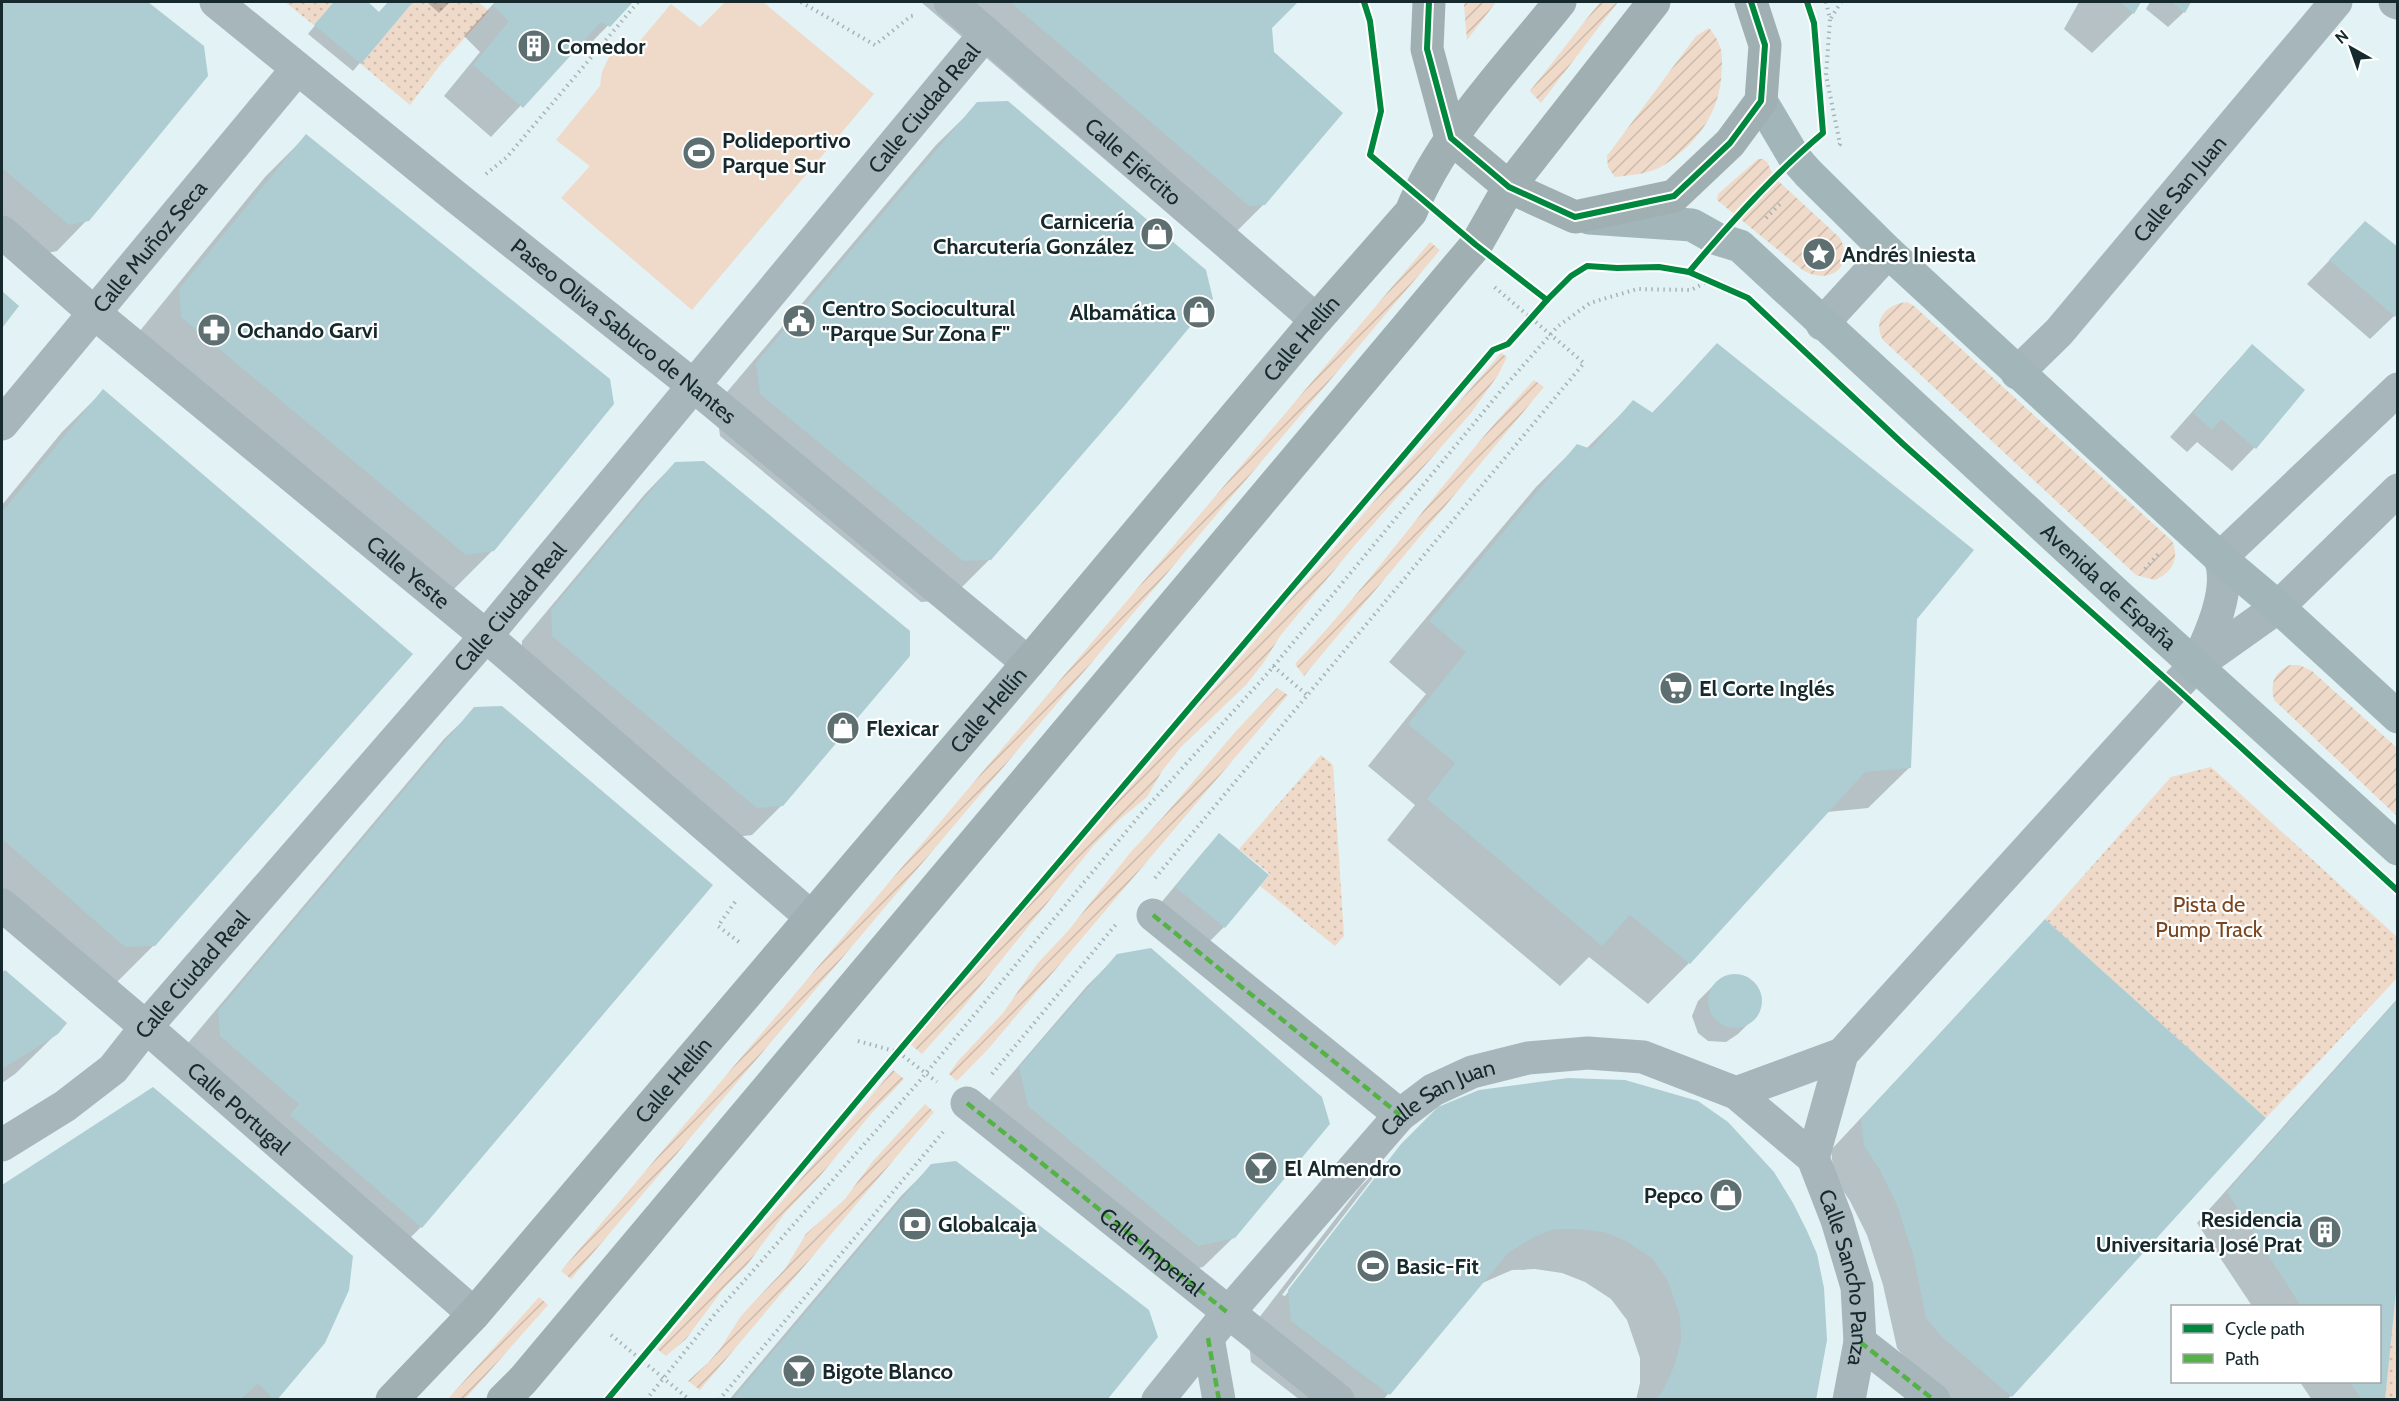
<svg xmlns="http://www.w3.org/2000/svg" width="2399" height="1401" viewBox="0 0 2399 1401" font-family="Cabin,sans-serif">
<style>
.grass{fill:url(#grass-dots)}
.garden{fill:url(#garden-furrows)}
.pitch{fill:#efd9c8}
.shadow{fill:#0003}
.building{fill:#adcdd2}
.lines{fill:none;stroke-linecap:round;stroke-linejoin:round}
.path{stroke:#a6b3b6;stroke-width:4;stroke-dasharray:1.5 4.5;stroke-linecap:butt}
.street{stroke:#a7b6ba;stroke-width:33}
.secondary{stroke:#a2b6b9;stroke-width:33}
.primary{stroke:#9fafb2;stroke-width:33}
.quiet{stroke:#55b246;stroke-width:4.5;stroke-dasharray:9 4.5;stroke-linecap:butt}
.cycleway-casing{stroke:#fff;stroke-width:10}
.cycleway{stroke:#00873e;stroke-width:6}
.labels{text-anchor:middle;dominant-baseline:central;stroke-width:4.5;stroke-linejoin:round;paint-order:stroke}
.poi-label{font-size:22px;font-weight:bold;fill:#16292c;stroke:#fff;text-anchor:start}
.street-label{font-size:22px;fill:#16292c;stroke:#fff}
.park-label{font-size:22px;fill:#7a4620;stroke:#fff}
</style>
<defs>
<pattern id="grass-dots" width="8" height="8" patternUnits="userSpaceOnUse" patternTransform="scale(1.5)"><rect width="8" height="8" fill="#efd9c8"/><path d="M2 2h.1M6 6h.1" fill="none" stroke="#ccbaac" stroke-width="1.8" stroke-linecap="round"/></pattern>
<pattern id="garden-furrows" width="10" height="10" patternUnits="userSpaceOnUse" patternTransform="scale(1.5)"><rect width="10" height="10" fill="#efd9c8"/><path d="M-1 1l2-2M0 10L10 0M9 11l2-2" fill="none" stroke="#ccbaac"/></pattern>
</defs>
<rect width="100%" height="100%" fill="#e3f2f5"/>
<g class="grass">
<path d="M 285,2 L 334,2 L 314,25 Z"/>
<path d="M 413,2 L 478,2 L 489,11 L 441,64 L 410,105 L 361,64 Z"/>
<path d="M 1321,755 L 1333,765 L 1344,936 L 1335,946 L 1260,886 L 1270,874 L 1239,849 Z"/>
<path d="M 2211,767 L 2397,937 L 2397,978 L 2266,1118 L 2045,919 L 2171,777 Z"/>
<path d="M 2397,1272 L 2397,1399 L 2385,1399 Z"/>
</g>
<g class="garden">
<path d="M 1466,2 L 1496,2 L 1467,40 L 1464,5 Z"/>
<path d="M 1600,2 L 1618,2 L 1541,103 L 1530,91 Z"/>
<path d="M 1709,28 C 1724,46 1723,57 1721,80 C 1717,116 1695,145 1664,165 C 1650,174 1631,175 1615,177 L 1608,167 L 1607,156 L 1696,36 Z"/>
<path d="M 1758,159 L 1763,159 L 1767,162 L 1774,177 L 1840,238 C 1855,266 1831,285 1804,271 L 1717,200 L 1718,194 Z"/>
<path d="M 1430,242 L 1440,250 L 571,1279 L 561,1271 Z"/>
<path d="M 1907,302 L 1914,306 L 2172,541 C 2180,558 2172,573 2155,580 L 2136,575 L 1883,340 C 1872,320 1886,304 1907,302 Z"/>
<path d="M 1501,353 L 1507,357 L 1498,375 L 1471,413 L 1355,545 L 1280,636 L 1264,662 L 1246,685 L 1181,747 L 1162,771 L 1147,797 L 1119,820 L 1094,845 L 961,1010 L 922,1054 L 910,1044 Z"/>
<path d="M 1534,380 L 1544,387 L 1304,676 L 1295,664 C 1380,574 1449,470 1534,380 Z"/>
<path d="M 2290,665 L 2299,665 L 2312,671 L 2397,748 L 2397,816 L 2274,700 C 2270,683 2274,672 2290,665 Z"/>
<path d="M 1277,688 L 1288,695 L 989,1048 L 957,1081 L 949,1074 L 958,1061 L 1003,1013 L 1037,964 L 1068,931 L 1130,853 L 1164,816 L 1236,731 Z"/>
<path d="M 893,1070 L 904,1079 L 870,1115 L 820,1176 L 785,1213 L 747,1265 L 723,1289 L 686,1339 L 666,1356 L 657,1349 Z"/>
<path d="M 925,1104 L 934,1112 L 700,1390 L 688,1381 L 708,1363 L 720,1349 L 741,1316 L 785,1269 L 806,1234 L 845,1199 L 873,1161 Z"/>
<path d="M 539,1297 L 548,1305 L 465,1399 L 448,1399 Z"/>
</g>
<path class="pitch" d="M 725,2 L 763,2 L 874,94 L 692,310 L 561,198 L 590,166 L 556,140 L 600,86 L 602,72 L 609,57 L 621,50 L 633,49 L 671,4 L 700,27 Z"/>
<g class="shadow">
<path d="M 2,2 L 146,2 L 202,46 L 87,220 L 57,251 L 38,255 L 2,224 Z"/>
<path d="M 334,2 L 366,2 L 379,13 L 389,2 L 411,2 L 353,71 L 308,34 Z"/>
<path d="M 427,2 L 450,2 L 439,13 Z"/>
<path d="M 495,2 L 631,2 L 578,56 L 571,52 L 491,137 L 444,96 L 480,52 L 464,36 Z"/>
<path d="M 921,2 L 1296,2 L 1271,28 L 1264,204 L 1222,246 L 1207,247 Z"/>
<path d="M 2079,2 L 2139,2 L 2133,13 L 2092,53 L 2064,29 Z"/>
<path d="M 2150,2 L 2189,2 L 2184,12 L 2168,27 L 2146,9 Z"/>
<path d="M 978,104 L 990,559 L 949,600 L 921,602 L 720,436 L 716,405 L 936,145 Z"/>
<path d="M 306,136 L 493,550 L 451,592 L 139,332 L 265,177 Z"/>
<path d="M 2365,223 L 2394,316 L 2370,339 L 2307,284 Z"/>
<path d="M 1717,345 L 1915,619 L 1910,767 L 1868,808 L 1827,812 L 1689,963 L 1648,1004 L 1589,957 L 1560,986 L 1387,840 L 1415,805 L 1368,766 L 1426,694 L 1389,662 L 1536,487 L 1577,446 L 1586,449 L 1633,402 L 1651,414 Z"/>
<path d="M 2252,346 L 2255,447 L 2232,471 L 2197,442 L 2187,452 L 2170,437 L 2229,370 Z"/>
<path d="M 103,391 L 154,945 L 112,987 L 2,916 L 2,505 L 62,432 Z"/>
<path d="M 675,463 L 782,805 L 752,835 L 726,838 L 522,666 L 522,641 L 645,494 Z"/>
<path d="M 475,709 L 421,1227 L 391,1257 L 188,1043 L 444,739 Z"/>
<path d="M 1219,835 L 1224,927 L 1208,943 L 1160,904 L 1204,851 Z"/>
<path d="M 2045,921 L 2264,1118 L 2007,1400 L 1949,1400 L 1912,1367 L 1897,1348 L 1883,1285 L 1867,1235 L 1850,1201 L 1834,1177 L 1831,1150 Z"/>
<path d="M 1118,955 L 1234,1237 L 1203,1267 L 1167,1276 L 998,1136 L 990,1099 L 1087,986 Z"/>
<path d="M 5,972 L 57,1033 L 15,1074 L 2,1083 L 2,974 Z"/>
<path d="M 1730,975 L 1741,975 L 1749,979 L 1759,992 L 1761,1001 L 1754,1018 L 1738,1034 L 1726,1042 L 1708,1041 L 1698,1033 L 1692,1016 L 1698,1001 L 1715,984 Z"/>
<path d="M 2398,998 L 2398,1255 L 2384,1400 L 2312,1400 L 2300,1382 L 2380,1382 L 2380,1306 L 2252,1306 L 2197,1223 Z"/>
<path d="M 153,1089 L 275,1400 L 2,1400 L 2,1187 Z"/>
<path d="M 1479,1091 L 1813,1400 L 1636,1400 L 1640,1383 L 1640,1358 L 1627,1320 L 1611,1299 L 1585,1282 L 1562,1273 L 1535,1269 L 1512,1270 L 1480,1284 L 1383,1400 L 1300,1400 L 1251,1362 L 1248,1332 L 1360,1187 L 1386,1161 L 1282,1295 L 1285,1296 L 1401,1146 Z"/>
<path d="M 932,1165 L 1106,1400 L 729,1400 L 901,1196 Z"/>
</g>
<g class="building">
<path d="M 2,2 L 148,2 L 204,46 L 208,76 L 89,221 L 69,225 L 2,168 Z"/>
<path d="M 334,2 L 368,2 L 379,12 L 388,2 L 413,2 L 361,64 L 314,25 Z"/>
<path d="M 496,2 L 633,2 L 610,27 L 601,22 L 523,108 L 473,65 L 509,21 L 493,5 Z"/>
<path d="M 1010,2 L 1298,2 L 1272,28 L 1274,52 L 1343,113 L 1265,205 L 1249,206 Z"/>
<path d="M 2120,2 L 2141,2 L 2134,14 Z"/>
<path d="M 2171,2 L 2191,2 L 2185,13 Z"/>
<path d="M 1008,101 L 1206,270 L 1213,299 L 1125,405 L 991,560 L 963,561 L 760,394 L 756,363 L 977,102 Z"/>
<path d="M 306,134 L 610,379 L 614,404 L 494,551 L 466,555 L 181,317 L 179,289 Z"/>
<path d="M 2365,221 L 2398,247 L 2398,314 L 2395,317 L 2329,260 Z"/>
<path d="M 2,291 L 19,306 L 2,328 Z"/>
<path d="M 1717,343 L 1974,550 L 1917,619 L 1911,768 L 1865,772 L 1690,964 L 1630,915 L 1602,946 L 1427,799 L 1455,763 L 1408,724 L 1466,652 L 1429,621 L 1577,444 L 1591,449 L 1633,400 L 1653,413 Z"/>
<path d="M 2252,344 L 2305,390 L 2256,449 L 2221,419 L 2212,430 L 2193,413 Z"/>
<path d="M 103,389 L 413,654 L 155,946 L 125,947 L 2,839 L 2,512 Z"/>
<path d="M 704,461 L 910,631 L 910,656 L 783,806 L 757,808 L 552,636 L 551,610 L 675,462 Z"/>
<path d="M 502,706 L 713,885 L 422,1228 L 290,1115 L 299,1104 L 220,1036 L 218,1011 L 474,707 Z"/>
<path d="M 1219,833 L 1269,875 L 1225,928 L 1175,887 Z"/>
<path d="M 2045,919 L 2266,1118 L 2012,1397 L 1942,1337 L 1926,1318 L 1913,1254 L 1897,1205 L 1880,1170 L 1864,1146 L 1861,1119 Z"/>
<path d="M 1151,948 L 1322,1097 L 1330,1124 L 1235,1238 L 1198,1246 L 1028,1106 L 1019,1067 L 1117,954 Z"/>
<path d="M 5,970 L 67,1023 L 58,1034 L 2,1069 L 2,973 Z"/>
<circle cx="1735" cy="1001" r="27"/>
<path d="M 2398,999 L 2398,1272 L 2385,1400 L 2362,1400 L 2350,1382 L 2380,1382 L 2380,1306 L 2301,1306 L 2227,1192 Z"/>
<path d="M 1568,1078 L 1625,1080 L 1698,1101 L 1728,1122 L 1774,1172 L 1793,1203 L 1807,1231 L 1817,1254 L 1824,1288 L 1827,1340 L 1816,1400 L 1655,1400 L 1663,1391 L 1675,1364 L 1681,1340 L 1680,1316 L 1667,1279 L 1652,1258 L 1626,1241 L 1604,1232 L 1577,1229 L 1554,1229 L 1532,1238 L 1508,1253 L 1390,1395 L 1291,1321 L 1288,1290 L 1401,1144 L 1438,1107 L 1479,1090 Z"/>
<path d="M 153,1087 L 353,1256 L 349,1290 L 325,1343 L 277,1400 L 274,1400 L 258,1383 L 240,1400 L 2,1400 L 2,1185 Z"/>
<path d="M 956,1161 L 1149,1310 L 1158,1337 L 1107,1400 L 732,1400 L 931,1164 Z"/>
</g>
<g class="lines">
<g class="path">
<path d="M 801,2 L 875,45 L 911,16 L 916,15"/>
<path d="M 1826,2 L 1830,19 L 1826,75 L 1840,144 L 1836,148"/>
<path d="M 1831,18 L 1841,2"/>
<path d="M 486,174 L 507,157 L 638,2"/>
<path d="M 1766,218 L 1782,202"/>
<path d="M 2145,569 L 2160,552"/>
<path d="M 1273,666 L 1307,695"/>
<path d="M 1155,878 L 1584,363 L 1492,285"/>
<path d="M 735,902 L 718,926 L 739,942"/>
<path d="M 858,1041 L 898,1052 L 937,1082"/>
<path d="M 992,1074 L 1117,923"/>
<path d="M 611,1335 L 690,1400"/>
<path d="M 646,1400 L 715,1314 L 917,1084 L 1139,816 L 1268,673 L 1504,387 L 1557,327 L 1590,303 L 1637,289 L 1691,290 L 1714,278"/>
<path d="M 719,1400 L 943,1132"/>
</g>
<g class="street">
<path id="s1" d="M 216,2 L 456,197 L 694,386 L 1028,663"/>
<path id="s2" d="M 950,2 L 1316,320"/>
<path d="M 2395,2 L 2398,3"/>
<path id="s3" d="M 2,232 L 93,312 L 486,636 L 811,917"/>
<path d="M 1822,324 L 1888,252"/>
<path id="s4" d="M 2017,373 L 2059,332 L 2336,2"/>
<path id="s5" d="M 2,424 L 297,69"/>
<path d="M 2196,665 C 2210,636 2232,589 2220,558 L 2398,389"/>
<path id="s6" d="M 2,905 L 146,1027 L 474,1314"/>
<path d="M 1153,915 L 1400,1115"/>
<path d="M 1736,1093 L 1842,1054"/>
<path d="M 967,1103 L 1338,1400"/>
<path id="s7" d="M 2,1145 L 65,1106 L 113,1069 L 146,1027 L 486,636 L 986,33"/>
<path d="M 1813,1158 L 1842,1054 L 2175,687 L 2195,666 L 2278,607 L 2398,490"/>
<path d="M 1208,1338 L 1219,1400"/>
<path d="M 1860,1342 L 1934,1400"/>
<path id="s8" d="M 1158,1400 L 1228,1313 L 1400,1115 L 1433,1090 L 1472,1072 L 1528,1058 L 1588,1053 L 1643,1057 L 1736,1093 L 1813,1158 L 1837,1220 L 1857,1287 L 1860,1342 L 1849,1400"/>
</g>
<g class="secondary">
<path d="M 1761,101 L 1794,157 L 1808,173 L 1888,252 L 2220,558 L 2278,607 L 2398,717"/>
<path id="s9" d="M 1589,218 L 1692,225 L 1717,239 L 1740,246 L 2121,598 L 2398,849"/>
</g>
<g class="primary">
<path d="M 1429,2 L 1427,49 L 1451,138 L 1509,187 L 1575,217 L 1674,196 L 1730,143 L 1761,101 L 1765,45 L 1751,2"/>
<path id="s10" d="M 392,1400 L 474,1314 L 1028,663 L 1316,320 L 1411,212 C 1441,136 1509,66 1560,2"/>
<path d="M 503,1400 L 523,1380 L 1464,259 L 1476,245 L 1509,187 L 1654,2"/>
</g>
<g class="quiet">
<path d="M 1153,915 L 1400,1115"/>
<path id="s11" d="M 967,1103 L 1228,1313"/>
<path d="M 1208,1338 L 1219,1400"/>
<path d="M 1860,1342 L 1934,1400"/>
</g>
<defs>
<g id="cycleway">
<path d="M 1364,2 L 1370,21 L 1381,111 L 1370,155 L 1476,245 L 1547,300"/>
<path d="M 1429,2 L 1427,49 L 1451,138 L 1509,187 L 1575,217 L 1674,196 L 1730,143 L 1761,101 L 1765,45 L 1751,2"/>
<path d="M 1689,272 L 1748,298 L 1903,444 L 2175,687 L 2398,891"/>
<path d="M 607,1400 L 898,1052 L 1493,350 L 1508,344 L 1547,300 L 1571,276 L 1587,266 L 1617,268 L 1659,267 L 1689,272 C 1730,223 1774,174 1823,133 L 1814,23 L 1807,2"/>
</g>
</defs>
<use href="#cycleway" class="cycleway-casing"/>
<use href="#cycleway" class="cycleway"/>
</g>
<defs>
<symbol id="building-disc" viewBox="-11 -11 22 22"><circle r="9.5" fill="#5e6f72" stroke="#fff"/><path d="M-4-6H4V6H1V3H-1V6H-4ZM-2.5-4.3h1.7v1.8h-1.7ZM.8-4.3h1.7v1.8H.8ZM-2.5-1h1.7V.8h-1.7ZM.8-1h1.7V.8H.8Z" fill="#fff"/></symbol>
<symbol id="stadium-disc" viewBox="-11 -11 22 22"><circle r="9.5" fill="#5e6f72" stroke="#fff"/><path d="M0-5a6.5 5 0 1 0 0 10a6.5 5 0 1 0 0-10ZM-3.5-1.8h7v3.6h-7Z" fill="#fff"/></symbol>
<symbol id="shop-disc" viewBox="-11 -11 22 22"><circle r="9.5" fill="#5e6f72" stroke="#fff"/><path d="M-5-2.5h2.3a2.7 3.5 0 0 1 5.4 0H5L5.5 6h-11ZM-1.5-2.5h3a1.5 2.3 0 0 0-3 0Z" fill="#fff"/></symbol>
<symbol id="sight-disc" viewBox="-11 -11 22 22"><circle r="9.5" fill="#5e6f72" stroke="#fff"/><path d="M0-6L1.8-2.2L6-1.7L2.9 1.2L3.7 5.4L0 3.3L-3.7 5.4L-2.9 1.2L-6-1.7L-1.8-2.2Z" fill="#fff"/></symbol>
<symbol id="civic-disc" viewBox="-11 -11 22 22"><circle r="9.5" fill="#5e6f72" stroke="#fff"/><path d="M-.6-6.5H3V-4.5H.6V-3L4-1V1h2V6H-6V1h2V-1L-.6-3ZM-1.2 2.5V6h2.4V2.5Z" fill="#fff"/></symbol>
<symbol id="pharmacy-disc" viewBox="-11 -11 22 22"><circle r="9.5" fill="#5e6f72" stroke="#fff"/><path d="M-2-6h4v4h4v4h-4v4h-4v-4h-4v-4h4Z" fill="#fff"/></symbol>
<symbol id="supermarket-disc" viewBox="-11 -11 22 22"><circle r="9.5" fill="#5e6f72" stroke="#fff"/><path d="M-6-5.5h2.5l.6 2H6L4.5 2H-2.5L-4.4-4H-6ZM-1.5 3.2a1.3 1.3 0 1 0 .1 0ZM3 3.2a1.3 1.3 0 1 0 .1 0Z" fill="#fff"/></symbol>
<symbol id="bar-disc" viewBox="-11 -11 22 22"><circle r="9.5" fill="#5e6f72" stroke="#fff"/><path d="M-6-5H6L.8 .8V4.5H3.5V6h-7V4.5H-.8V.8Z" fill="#fff"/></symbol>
<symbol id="bank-disc" viewBox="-11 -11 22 22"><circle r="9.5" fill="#5e6f72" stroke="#fff"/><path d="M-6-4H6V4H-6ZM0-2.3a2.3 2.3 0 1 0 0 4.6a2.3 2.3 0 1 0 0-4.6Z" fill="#fff"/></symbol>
</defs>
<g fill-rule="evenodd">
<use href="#building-disc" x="515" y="27" width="38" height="38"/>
<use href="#stadium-disc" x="680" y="134" width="38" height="38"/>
<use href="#shop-disc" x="1138" y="215" width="38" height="38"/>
<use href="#sight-disc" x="1800" y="235" width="38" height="38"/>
<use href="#shop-disc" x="1180" y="293" width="38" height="38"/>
<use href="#civic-disc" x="780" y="302" width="38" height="38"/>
<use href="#pharmacy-disc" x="195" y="311" width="38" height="38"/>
<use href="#supermarket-disc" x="1657" y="669" width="38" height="38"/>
<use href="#shop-disc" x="824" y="709" width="38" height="38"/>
<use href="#bar-disc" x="1242" y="1149" width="38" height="38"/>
<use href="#shop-disc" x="1707" y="1176" width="38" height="38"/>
<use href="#bank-disc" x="896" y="1205" width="38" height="38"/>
<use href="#building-disc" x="2306" y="1213" width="38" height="38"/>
<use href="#stadium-disc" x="1354" y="1247" width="38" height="38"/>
<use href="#bar-disc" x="780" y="1352" width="38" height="38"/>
</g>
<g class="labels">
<g class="poi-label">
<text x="557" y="46">Comedor</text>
<text x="722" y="140">Polideportivo<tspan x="722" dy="25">Parque Sur</tspan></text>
<text x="1134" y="221" text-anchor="end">Carnicería<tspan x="1134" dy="25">Charcutería González</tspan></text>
<text x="1842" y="254">Andrés Iniesta</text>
<text x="822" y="308">Centro Sociocultural<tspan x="822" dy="25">"Parque Sur Zona F"</tspan></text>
<text x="1176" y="312" text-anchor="end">Albamática</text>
<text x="237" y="330">Ochando Garvi</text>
<text x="1699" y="688">El Corte Inglés</text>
<text x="866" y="728">Flexicar</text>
<text x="1284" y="1168">El Almendro</text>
<text x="1703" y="1195" text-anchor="end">Pepco</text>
<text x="2302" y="1219" text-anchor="end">Residencia<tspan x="2302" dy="25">Universitaria José Prat</tspan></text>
<text x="938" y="1224">Globalcaja</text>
<text x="1396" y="1266">Basic-Fit</text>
<text x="822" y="1371">Bigote Blanco</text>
</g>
<g class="street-label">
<text stroke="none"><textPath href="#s7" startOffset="1392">Calle Ciudad Real</textPath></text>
<text stroke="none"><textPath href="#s2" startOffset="243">Calle Ejército</textPath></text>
<text stroke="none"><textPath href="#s4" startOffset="246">Calle San Juan</textPath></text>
<text stroke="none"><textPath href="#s5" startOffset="231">Calle Muñoz Seca</textPath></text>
<text stroke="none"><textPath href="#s1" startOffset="524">Paseo Oliva Sabuco de Nantes</textPath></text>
<text stroke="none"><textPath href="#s10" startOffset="1398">Calle Hellín</textPath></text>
<text stroke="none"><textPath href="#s3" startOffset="530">Calle Yeste</textPath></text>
<text stroke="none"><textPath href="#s9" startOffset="658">Avenida de España</textPath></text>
<text stroke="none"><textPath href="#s7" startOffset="744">Calle Ciudad Real</textPath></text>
<text stroke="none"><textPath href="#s10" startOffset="912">Calle Hellín</textPath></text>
<text stroke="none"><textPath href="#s7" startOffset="258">Calle Ciudad Real</textPath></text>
<text stroke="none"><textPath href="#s10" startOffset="426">Calle Hellín</textPath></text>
<text stroke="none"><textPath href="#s8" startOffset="416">Calle San Juan</textPath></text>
<text stroke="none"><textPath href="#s6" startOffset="312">Calle Portugal</textPath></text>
<text stroke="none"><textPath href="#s11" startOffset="237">Calle Imperial</textPath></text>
<text stroke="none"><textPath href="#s8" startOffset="957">Calle Sancho Panza</textPath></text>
</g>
<g class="park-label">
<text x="2209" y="904">Pista de<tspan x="2209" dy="25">Pump Track</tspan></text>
</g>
</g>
<rect width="2399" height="1401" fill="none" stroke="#16292c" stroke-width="6"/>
<rect x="2171" y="1305" width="210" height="78" fill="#ffffff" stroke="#a2a9ab" stroke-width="1.5"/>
<rect x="2183" y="1324" width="30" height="9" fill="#00873e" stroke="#a2a9ab" stroke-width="1.5"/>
<text x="2225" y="1335" font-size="18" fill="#16292c">Cycle path</text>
<rect x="2183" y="1354" width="30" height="9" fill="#55b246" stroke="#a2a9ab" stroke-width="1.5"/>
<text x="2225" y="1365" font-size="18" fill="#16292c">Path</text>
<g transform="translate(2351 48) rotate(320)" stroke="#ffffff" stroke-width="4.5" paint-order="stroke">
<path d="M0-4.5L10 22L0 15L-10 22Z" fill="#16292c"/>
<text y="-9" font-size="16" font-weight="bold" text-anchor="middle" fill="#16292c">N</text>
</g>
</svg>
